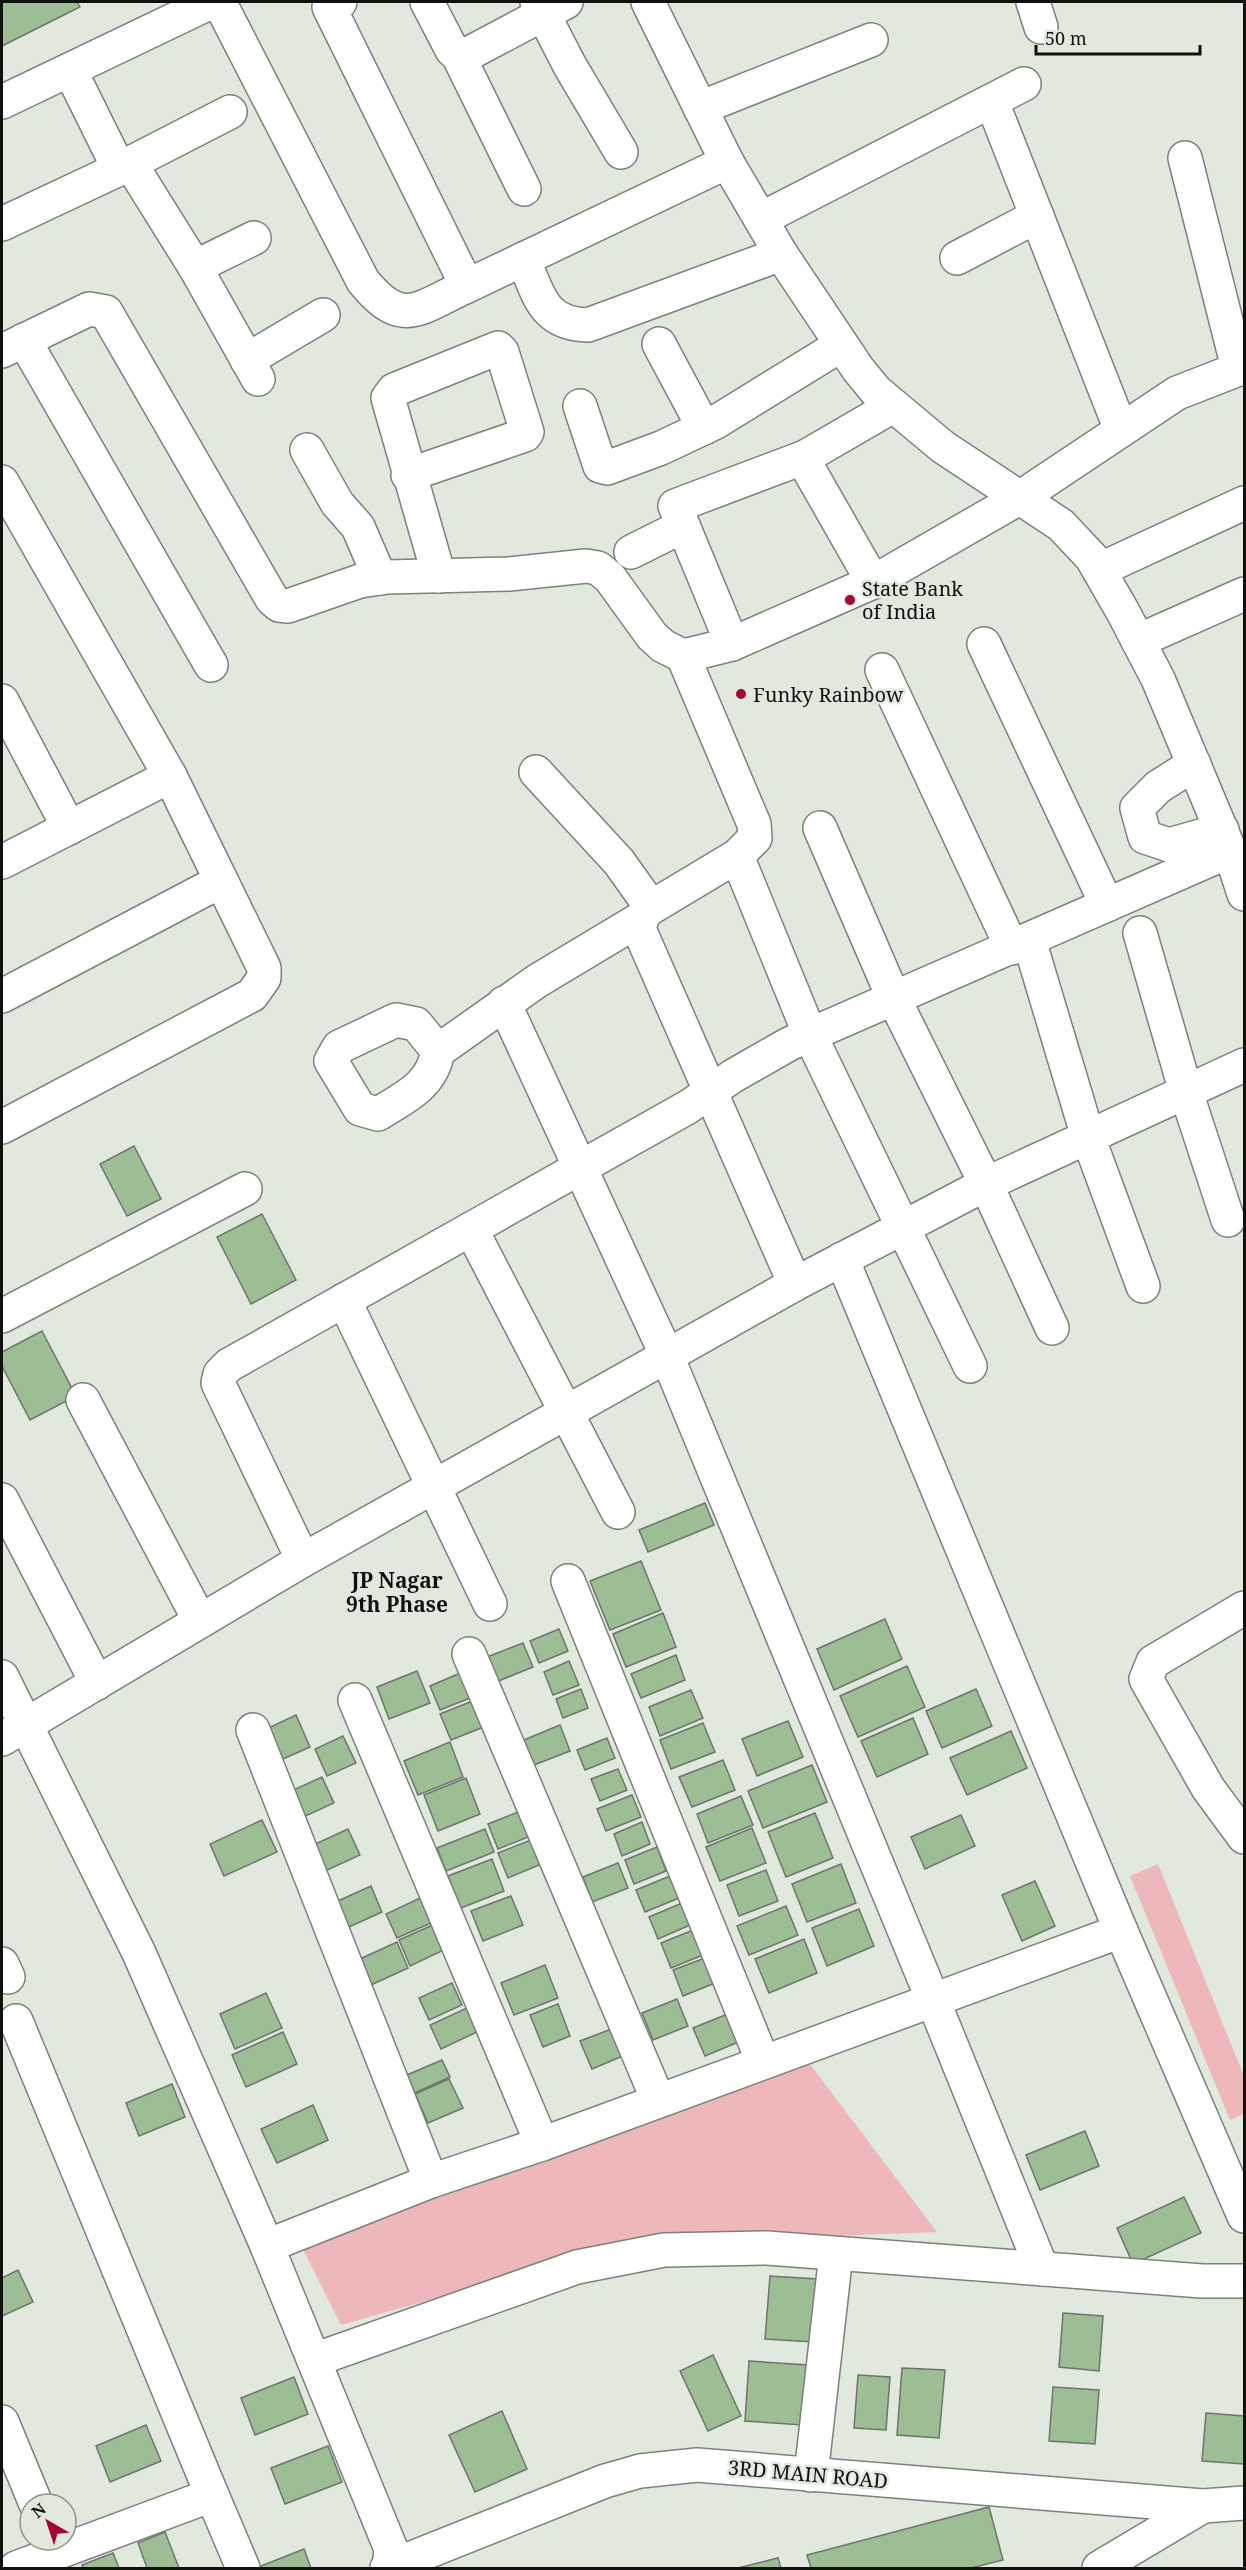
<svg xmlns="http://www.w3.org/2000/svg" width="1246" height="2570" viewBox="0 0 1246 2570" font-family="'Noto Serif',serif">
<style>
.green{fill:#eeb7b9}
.building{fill:#9dbe95;stroke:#6d746c;stroke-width:1.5}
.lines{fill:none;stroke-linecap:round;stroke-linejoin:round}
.minor-casing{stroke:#7a8279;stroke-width:36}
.minor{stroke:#fff;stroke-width:33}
.poi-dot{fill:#a40732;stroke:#e1e9df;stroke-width:2}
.labels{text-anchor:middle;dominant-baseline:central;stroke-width:5;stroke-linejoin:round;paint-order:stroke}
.poi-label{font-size:20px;fill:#0f110e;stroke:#e1e9df;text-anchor:start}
.street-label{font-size:20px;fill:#0f110e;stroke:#e1e9df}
.neighbourhood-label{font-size:21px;font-weight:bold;fill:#0f110e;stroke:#e1e9df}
</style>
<rect width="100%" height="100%" fill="#e1e9df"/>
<g class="green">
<path d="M 1158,1864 L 1244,2076 L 1244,2114 L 1230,2120 L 1130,1876 Z"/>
<path d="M 800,2051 L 937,2232 L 627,2244 L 341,2325 L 293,2229 Z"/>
</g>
<g class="building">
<path d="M 2,2 L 77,2 L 80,7 L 2,46 Z"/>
<path d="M 134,1146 L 161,1199 L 127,1216 L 100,1164 Z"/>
<path d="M 262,1214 L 296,1280 L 251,1304 L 217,1237 Z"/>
<path d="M 42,1331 L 76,1396 L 30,1420 L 2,1366 L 2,1352 Z"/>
<path d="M 705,1503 L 714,1525 L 648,1552 L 639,1530 Z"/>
<path d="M 641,1561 L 661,1610 L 610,1630 L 590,1581 Z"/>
<path d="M 663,1613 L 676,1647 L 626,1667 L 613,1634 Z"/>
<path d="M 885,1619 L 902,1659 L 834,1690 L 817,1649 Z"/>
<path d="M 559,1629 L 568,1651 L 539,1663 L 530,1641 Z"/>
<path d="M 523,1643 L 533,1667 L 496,1682 L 487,1657 Z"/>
<path d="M 676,1655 L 685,1680 L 641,1698 L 631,1674 Z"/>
<path d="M 569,1661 L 579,1685 L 553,1695 L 544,1672 Z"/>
<path d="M 907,1666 L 925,1707 L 858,1737 L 840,1696 Z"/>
<path d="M 417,1671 L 430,1703 L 389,1719 L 377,1687 Z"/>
<path d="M 465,1671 L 475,1696 L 440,1710 L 430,1686 Z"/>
<path d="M 581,1689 L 588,1708 L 563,1718 L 556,1699 Z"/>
<path d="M 976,1689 L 992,1726 L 942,1748 L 926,1711 Z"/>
<path d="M 691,1690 L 703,1718 L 660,1736 L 649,1707 Z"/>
<path d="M 480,1698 L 491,1724 L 451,1740 L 440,1714 Z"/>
<path d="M 296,1715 L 310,1747 L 276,1762 L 262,1731 Z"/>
<path d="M 913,1718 L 928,1754 L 877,1777 L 861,1741 Z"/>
<path d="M 788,1721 L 803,1757 L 757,1776 L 742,1739 Z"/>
<path d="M 703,1723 L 715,1752 L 671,1769 L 660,1740 Z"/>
<path d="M 560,1725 L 570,1751 L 534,1765 L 524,1740 Z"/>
<path d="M 1011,1731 L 1027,1768 L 967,1795 L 950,1758 Z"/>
<path d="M 343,1736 L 356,1763 L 327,1776 L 315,1749 Z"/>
<path d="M 607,1738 L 615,1758 L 585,1770 L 577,1750 Z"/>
<path d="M 450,1742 L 463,1777 L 418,1795 L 404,1761 Z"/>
<path d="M 723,1760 L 735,1790 L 692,1807 L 679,1777 Z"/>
<path d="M 812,1765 L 827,1802 L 763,1828 L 748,1791 Z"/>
<path d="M 618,1769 L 627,1790 L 600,1801 L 591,1779 Z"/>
<path d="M 322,1777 L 334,1803 L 301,1818 L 289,1792 Z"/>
<path d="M 466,1778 L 480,1814 L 438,1831 L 424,1795 Z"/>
<path d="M 632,1795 L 641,1817 L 606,1831 L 597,1809 Z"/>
<path d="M 741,1796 L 753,1825 L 708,1843 L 697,1814 Z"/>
<path d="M 523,1810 L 533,1835 L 498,1849 L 488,1824 Z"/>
<path d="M 815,1813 L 833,1858 L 786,1877 L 768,1832 Z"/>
<path d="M 961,1815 L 975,1846 L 925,1869 L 911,1837 Z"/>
<path d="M 262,1820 L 277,1852 L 224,1876 L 210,1844 Z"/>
<path d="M 642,1822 L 650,1844 L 622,1856 L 614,1834 Z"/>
<path d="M 752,1828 L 766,1863 L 720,1881 L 706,1847 Z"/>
<path d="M 348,1829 L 360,1855 L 325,1871 L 313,1845 Z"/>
<path d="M 485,1829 L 494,1852 L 446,1871 L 437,1848 Z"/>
<path d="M 536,1838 L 546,1862 L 508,1878 L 498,1853 Z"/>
<path d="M 657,1847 L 666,1871 L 634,1884 L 625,1860 Z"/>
<path d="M 492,1859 L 504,1891 L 461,1908 L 448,1876 Z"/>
<path d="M 618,1863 L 628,1888 L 592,1902 L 583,1877 Z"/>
<path d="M 841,1864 L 856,1903 L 807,1922 L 792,1884 Z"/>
<path d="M 766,1870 L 778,1901 L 739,1916 L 727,1885 Z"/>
<path d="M 670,1876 L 679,1898 L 645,1912 L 636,1890 Z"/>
<path d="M 1035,1881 L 1055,1926 L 1022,1941 L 1002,1895 Z"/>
<path d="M 371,1886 L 382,1912 L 349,1927 L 338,1901 Z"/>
<path d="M 511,1896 L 523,1925 L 483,1941 L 471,1911 Z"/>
<path d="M 420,1898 L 431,1923 L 397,1938 L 386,1914 Z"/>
<path d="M 682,1903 L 690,1925 L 658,1939 L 649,1917 Z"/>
<path d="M 786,1906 L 798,1935 L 749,1955 L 737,1926 Z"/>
<path d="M 859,1909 L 874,1946 L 827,1966 L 812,1928 Z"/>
<path d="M 435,1924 L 446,1949 L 410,1966 L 399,1940 Z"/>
<path d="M 693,1930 L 703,1955 L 671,1968 L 661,1943 Z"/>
<path d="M 804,1939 L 817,1973 L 769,1993 L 755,1959 Z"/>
<path d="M 397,1942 L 408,1968 L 371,1985 L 360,1959 Z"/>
<path d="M 705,1958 L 715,1983 L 683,1996 L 673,1970 Z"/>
<path d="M 545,1965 L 558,1998 L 514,2015 L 501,1983 Z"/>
<path d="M 452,1983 L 462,2005 L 429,2020 L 419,1998 Z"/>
<path d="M 266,1993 L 282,2028 L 235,2049 L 220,2014 Z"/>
<path d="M 677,1999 L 688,2026 L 653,2040 L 642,2013 Z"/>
<path d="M 558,2004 L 570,2036 L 543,2047 L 530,2015 Z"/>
<path d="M 469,2007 L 479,2031 L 441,2049 L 430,2025 Z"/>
<path d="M 730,2013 L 741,2041 L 705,2056 L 693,2028 Z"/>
<path d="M 614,2028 L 625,2055 L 592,2069 L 580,2041 Z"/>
<path d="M 283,2032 L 297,2064 L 246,2087 L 232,2055 Z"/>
<path d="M 442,2060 L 450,2077 L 415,2093 L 407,2075 Z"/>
<path d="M 449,2079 L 463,2108 L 428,2123 L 415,2094 Z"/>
<path d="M 172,2084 L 185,2117 L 139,2136 L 126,2103 Z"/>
<path d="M 313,2105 L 328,2140 L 277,2163 L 261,2129 Z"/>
<path d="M 1085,2131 L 1099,2166 L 1040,2190 L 1026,2155 Z"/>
<path d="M 1184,2197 L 1201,2233 L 1133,2264 L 1117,2228 Z"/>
<path d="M 18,2270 L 33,2302 L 2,2316 L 2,2278 Z"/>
<path d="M 770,2276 L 818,2279 L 813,2342 L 765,2339 Z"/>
<path d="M 1063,2313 L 1103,2316 L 1099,2371 L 1059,2367 Z"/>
<path d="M 713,2355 L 741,2416 L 708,2431 L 680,2371 Z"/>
<path d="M 749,2361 L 808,2365 L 803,2425 L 745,2421 Z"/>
<path d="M 902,2368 L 945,2370 L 939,2438 L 897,2435 Z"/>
<path d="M 858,2375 L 890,2377 L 886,2430 L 854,2428 Z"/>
<path d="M 294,2377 L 308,2414 L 255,2435 L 241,2398 Z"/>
<path d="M 1053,2387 L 1099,2390 L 1095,2444 L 1049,2441 Z"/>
<path d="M 502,2411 L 527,2469 L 475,2492 L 449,2435 Z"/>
<path d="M 1206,2413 L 1244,2416 L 1244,2464 L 1202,2461 Z"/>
<path d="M 146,2425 L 161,2461 L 110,2482 L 96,2446 Z"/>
<path d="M 328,2446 L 342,2482 L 285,2504 L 271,2468 Z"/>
<path d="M 989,2507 L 1003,2560 L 971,2568 L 811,2568 L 807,2555 Z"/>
<path d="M 165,2532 L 179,2568 L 147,2568 L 138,2543 Z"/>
<path d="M 304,2549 L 311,2568 L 256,2568 Z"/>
<path d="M 113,2553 L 119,2568 L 83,2568 L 82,2565 Z"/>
<path d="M 778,2558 L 781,2568 L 738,2568 Z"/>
</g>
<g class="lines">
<defs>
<g id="minor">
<path d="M 214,2 L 224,11 L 363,281 C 403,330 418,308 467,286"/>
<path d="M 340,2 L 329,7 L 467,286 L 727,162"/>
<path d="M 427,2 L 452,50 L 458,55 L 466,55 L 566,2"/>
<path d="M 537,2 L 570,66 L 621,152"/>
<path d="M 648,2 L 727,162 L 781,254 L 858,369 L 876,391 L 943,447 L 1061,525 L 1092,558 L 1123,612 L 1158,679 L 1230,851 L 1244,894"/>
<path d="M 1033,2 L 1041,27"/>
<path d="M 458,55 L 524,189"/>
<path d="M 70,70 L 119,169"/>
<path d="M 2,102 L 211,2"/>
<path d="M 992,102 L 1121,430"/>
<path d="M 700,108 L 871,40"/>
<path d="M 1185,158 L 1238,368"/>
<path d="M 130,163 L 195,267 L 258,379"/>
<path d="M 761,219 L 1024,84"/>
<path d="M 2,224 L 119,169 L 230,112"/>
<path d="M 957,258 L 1037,216"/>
<path d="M 523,259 C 539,294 542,324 588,325 L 781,254"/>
<path d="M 195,267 L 254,238"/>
<path d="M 24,340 L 211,665"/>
<path d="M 659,344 L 704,428"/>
<path d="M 2,351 L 89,309 L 106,312 L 272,599 L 279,605 L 288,606 L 360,581 L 387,577 L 509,574 L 586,566 L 598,568 L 610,578 L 652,636 L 663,646 L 683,656 L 700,652 L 732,644 L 873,582 L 1021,497 L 1177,393 L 1244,367"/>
<path d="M 247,360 L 323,315"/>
<path d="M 580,406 L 600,466 L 607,468 L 661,448 L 716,422 L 841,345"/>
<path d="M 307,450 L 337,503 L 358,527 L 380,578"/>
<path d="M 408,475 L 525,435 L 527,432 L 502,352 L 498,348 L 394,390 L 388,398 L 439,576"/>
<path d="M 2,482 L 170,776 L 264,968 L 264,978 L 252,995 L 2,1127"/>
<path d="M 631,552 L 683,526"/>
<path d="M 1099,570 L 1244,503"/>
<path d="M 873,582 L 804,461 L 805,457 L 893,406"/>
<path d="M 1138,641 L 1244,594"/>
<path d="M 732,644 L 675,506 L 805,457"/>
<path d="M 984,644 L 1107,905"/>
<path d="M 683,656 L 754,824 L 755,838 L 737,856 L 647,910 L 642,918 L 639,929 L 795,1284"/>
<path d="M 882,670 L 1012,948"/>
<path d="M 2,701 L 69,828"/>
<path d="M 1194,764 L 1158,787 L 1137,808 L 1145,837 L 1169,845 L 1222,830"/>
<path d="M 536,772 L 619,862 L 651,907"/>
<path d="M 820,828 L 894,999 L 986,1184 L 1052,1328"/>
<path d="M 737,856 L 810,1035 L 970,1366"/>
<path d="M 2,862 L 170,776"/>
<path d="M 1140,933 L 1186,1092 L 1228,1220"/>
<path d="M 1029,940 L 1088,1137 L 1143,1286"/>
<path d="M 2,996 L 221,881"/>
<path d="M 504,1003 L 667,1356 L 933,2000 L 1042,2269"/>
<path d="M 438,1051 L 416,1024 L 396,1020 L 339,1047 L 331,1061 L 360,1109 L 378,1114 C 405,1097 432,1086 438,1051 L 537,981 L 642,918"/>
<path d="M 471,1229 L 618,1512"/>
<path d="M 842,1259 L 1121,1931 L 1244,2216"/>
<path d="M 344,1300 L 490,1604"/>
<path d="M 2,1316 L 245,1189"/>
<path d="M 83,1400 L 200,1621"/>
<path d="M 2,1500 L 97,1683"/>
<path d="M 303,1560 L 218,1383 L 220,1374 L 229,1365 L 688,1107 L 733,1076 L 789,1044 L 1230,851"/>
<path d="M 568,1581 L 763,2062"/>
<path d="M 1244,1608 L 1153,1662 L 1146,1679 L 1208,1788 L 1244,1837"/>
<path d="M 469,1654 L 658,2100"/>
<path d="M 2,1677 L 139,1953 L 267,2246 L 391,2549 L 389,2568"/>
<path d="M 355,1700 L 542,2144"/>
<path d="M 253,1730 L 431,2181"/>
<path d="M 2,1739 L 303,1560 L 795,1284 L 986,1184 L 1244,1065"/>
<path d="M 2,1964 L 8,1977"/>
<path d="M 16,2021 L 212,2495"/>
<path d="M 267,2246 L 431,2181 L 542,2144 L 1121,1931"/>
<path d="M 314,2360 L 577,2267 L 664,2250 L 767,2248 L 1202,2281 L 1244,2281"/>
<path d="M 2,2422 L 36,2504"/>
<path d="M 811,2475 L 836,2254"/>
<path d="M 16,2568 L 212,2495 L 243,2568"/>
<path d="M 387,2568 L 605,2481 L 640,2471 L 697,2465 L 1203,2506 L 1244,2503"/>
<path d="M 1099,2568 L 1203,2506"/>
</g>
</defs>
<use href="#minor" class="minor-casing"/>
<use href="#minor" class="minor"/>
</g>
<g class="poi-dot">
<circle cx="850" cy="600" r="6"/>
<circle cx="741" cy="694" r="6"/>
</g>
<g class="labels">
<g class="poi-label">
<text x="862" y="588">State Bank<tspan x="862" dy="23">of India</tspan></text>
<text x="753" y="694">Funky Rainbow</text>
</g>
<g class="street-label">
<text transform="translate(808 2474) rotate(5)">3RD MAIN ROAD</text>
</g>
<g class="neighbourhood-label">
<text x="397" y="1580">JP Nagar<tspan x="397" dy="24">9th Phase</tspan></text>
</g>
</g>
<rect width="1246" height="2570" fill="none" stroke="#0f110e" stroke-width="6"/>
<g transform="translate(48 2522) rotate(321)"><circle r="28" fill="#e1e9df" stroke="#8d938b" stroke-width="1.5"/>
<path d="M0-4.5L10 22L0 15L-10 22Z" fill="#a40732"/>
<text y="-9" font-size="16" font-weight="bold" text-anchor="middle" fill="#0f110e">N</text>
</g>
<path d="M1036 45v9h164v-9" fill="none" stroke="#0f110e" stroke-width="3"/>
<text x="1045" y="45" font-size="18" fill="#0f110e" stroke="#e1e9df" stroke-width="4.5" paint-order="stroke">50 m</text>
</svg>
